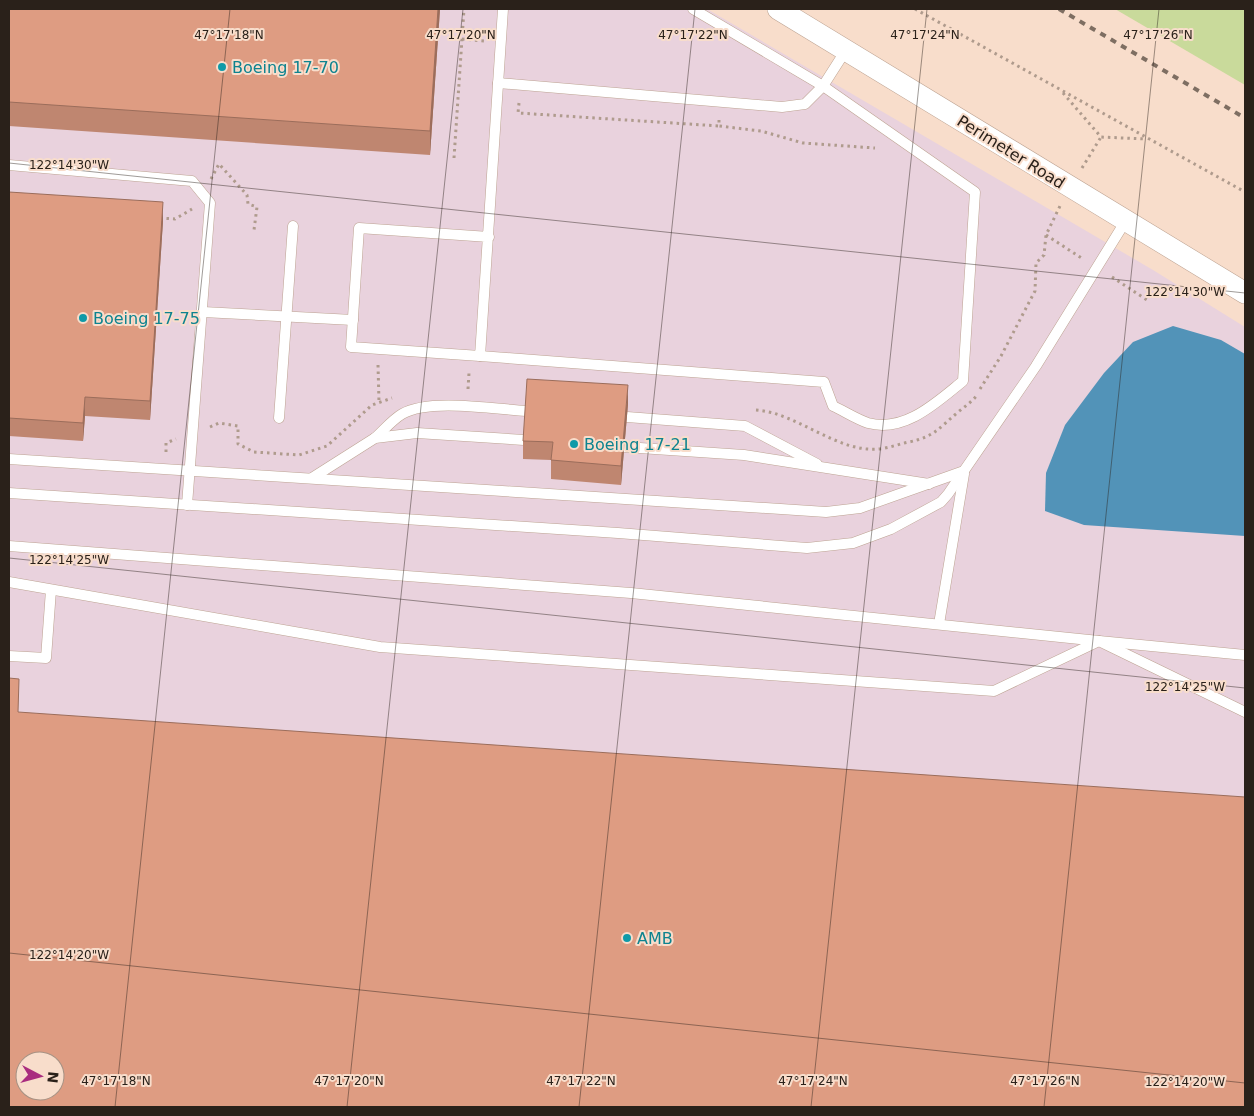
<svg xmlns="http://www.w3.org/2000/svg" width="1254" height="1116" viewBox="0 0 1254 1116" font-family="'DejaVu Sans',sans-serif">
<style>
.industrial{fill:#e9d2dd;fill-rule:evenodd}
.green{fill:#c9da9b}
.water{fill:#5293b8}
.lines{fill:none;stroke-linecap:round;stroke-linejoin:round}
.service-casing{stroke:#bda392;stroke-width:11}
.minor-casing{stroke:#bda392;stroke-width:22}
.path{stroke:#af9b8d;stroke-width:3;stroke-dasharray:2.5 4;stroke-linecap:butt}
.service{stroke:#fff;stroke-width:10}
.minor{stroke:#fff;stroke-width:21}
.rail{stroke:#7e6e62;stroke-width:4;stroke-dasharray:6 6;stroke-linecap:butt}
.wall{fill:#bf8670}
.shaded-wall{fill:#9b6d5b}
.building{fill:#de9c82;stroke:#9b6d5b;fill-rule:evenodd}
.ticks{fill:none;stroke:#2a211a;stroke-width:1;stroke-opacity:0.45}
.culture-dot{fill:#0f9aa8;stroke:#f8ddcb;stroke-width:2}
.labels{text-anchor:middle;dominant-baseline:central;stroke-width:4;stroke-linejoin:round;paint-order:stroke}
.culture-label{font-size:16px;fill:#0d838f;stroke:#f8ddcb;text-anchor:start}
.street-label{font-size:16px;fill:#2a211a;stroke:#f8ddcb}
.ticks-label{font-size:12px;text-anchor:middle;fill:#2a211a;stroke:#f8ddcb;stroke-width:4;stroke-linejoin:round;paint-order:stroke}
</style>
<rect width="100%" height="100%" fill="#f8ddcb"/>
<path class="industrial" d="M 9,9 L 707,9 L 1153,270 L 1245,327 L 1245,1107 L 9,1107 ZM 25,1061 L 55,1061 L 55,1091 L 25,1091 Z"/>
<path class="green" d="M 1115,9 L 1245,9 L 1245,85 Z"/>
<path class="water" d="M 1173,326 L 1221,340 L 1245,354 L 1245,536 L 1084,525 L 1045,511 L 1046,473 L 1065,425 L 1104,373 L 1133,342 Z"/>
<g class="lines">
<defs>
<g id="service">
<path d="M 498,83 L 782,107 L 805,104 L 823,86 L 693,9"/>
<path d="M 9,165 L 192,181 L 210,203 L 187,505"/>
<path d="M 489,237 L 359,228 L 351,347 L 480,356 L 503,9"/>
<path d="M 203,312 L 353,320"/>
<path d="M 480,356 L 824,382 L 833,406 C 844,411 856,419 868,423 C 905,433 937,402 963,381 L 975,192 L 823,86 L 846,50"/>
<path d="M 627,417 L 745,426 L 817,464"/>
<path d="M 279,418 L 293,226"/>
<path d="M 375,438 C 384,430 392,420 402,414 C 429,398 494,409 526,411"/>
<path d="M 625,447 L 744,455 L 929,484"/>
<path d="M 9,459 L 826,512 L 860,508 L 964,471"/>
<path d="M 312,478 L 375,438 L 417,433 L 524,440"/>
<path d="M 9,493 L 618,533 L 807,548 L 853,543 L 891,529 L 941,502 L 948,494 L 1036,366 L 1125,222"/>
<path d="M 9,546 L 631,593 L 1099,641 L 1245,712"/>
<path d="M 9,582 L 380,647 L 994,691 L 1099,641 L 1245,655"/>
<path d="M 939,624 L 964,474"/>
<path d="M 9,656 L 46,658 L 51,590"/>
</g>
<path id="minor" d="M 778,9 L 1245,293"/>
</defs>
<use href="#service" class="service-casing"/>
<use href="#minor" class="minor-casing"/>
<g class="path">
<path d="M 915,9 L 1245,192"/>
<path d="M 462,39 L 484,41"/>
<path d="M 1063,93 L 1101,137 L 1146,139"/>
<path d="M 519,103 L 518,113 L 719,126"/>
<path d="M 719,120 L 719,126 L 761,131 L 803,143 L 875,148"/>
<path d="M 454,158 L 464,9"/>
<path d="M 1082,168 L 1101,137"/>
<path d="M 211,179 L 219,164 L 247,195 L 248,204 L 257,207 L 254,230"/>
<path d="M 160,218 L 175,219 L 192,209"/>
<path d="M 1046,235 L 1083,259"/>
<path d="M 1112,277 L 1147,300"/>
<path d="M 378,365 L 379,402"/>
<path d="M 468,389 L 469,373"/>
<path d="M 980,389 L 1001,356 L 1035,291 L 1036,263 L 1044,255 L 1046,235 L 1060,206"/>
<path d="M 756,410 C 798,413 837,453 879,449 C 889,448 899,444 909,442 C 934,437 939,428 957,413 C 964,407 972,402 977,395"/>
<path d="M 210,427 L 219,423 L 238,426 L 238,444 L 254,452 L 299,455 L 327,446 L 372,405 L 392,398"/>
<path d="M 166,452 L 166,443 L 176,439"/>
</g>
<use href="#service" class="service"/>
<use href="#minor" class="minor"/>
<path class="rail" d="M 1059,9 L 1245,118"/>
</g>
<g class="wall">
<path d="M 9,9 L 440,9 L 430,155 L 9,126 Z"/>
<path d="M 9,192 L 163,221 L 150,420 L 85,416 L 83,441 L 9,436 Z"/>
<path d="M 628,404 L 621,485 L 551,479 L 551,460 L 523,459 L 523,441 Z"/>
</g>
<g class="shaded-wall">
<path d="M 438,9 L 440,9 L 430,155 L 430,131 Z"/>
<path d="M 163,202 L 163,221 L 150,420 L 150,401 Z"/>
<path d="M 628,385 L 628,404 L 621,485 L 621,466 Z"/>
<path d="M 85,397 L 85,416 L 83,441 L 83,423 Z"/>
</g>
<g class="building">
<path d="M 9,9 L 438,9 L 430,131 L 9,102 Z"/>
<path d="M 9,192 L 163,202 L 150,401 L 85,397 L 83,423 L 9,418 Z"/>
<path d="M 527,379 L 628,385 L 621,466 L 551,460 L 553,442 L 523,441 Z"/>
<path d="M 9,678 L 19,679 L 18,712 L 1245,797 L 1245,1107 L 9,1107 ZM 25,1061 L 55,1061 L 55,1091 L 25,1091 Z"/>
</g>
<path class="ticks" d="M 9,163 L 1245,293M 9,558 L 1245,688M 9,953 L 1245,1083M 115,1107 L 230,9M 347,1107 L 463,9M 579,1107 L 695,9M 811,1107 L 927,9M 1044,1107 L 1159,9"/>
<g class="culture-dot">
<circle cx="222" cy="67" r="5"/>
<circle cx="83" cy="318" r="5"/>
<circle cx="574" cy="444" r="5"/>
<circle cx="627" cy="938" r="5"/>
</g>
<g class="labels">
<g class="culture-label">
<text x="232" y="67">Boeing 17-70</text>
<text x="93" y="318">Boeing 17-75</text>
<text x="584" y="444">Boeing 17-21</text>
<text x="637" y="938">AMB</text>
</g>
<g class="street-label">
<text transform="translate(1011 152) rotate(32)">Perimeter Road</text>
</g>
</g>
<g class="ticks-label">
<text x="229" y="39">47°17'18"N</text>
<text x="461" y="39">47°17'20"N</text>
<text x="693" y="39">47°17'22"N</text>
<text x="925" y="39">47°17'24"N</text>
<text x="1158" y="39">47°17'26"N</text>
<text x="69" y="169">122°14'30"W</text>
<text x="1185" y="296">122°14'30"W</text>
<text x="69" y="564">122°14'25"W</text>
<text x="1185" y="691">122°14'25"W</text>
<text x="69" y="959">122°14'20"W</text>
<text x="116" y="1085">47°17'18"N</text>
<text x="349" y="1085">47°17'20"N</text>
<text x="581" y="1085">47°17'22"N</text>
<text x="813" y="1085">47°17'24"N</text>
<text x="1045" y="1085">47°17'26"N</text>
<text x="1185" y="1086">122°14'20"W</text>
</g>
<rect width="1254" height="1116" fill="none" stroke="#2a211a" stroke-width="20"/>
<g transform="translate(40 1076) rotate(96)"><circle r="24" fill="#f8ddcb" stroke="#a69284"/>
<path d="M0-4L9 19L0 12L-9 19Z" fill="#a92d7f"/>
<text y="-8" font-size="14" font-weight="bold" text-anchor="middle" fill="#2a211a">N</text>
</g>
</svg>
